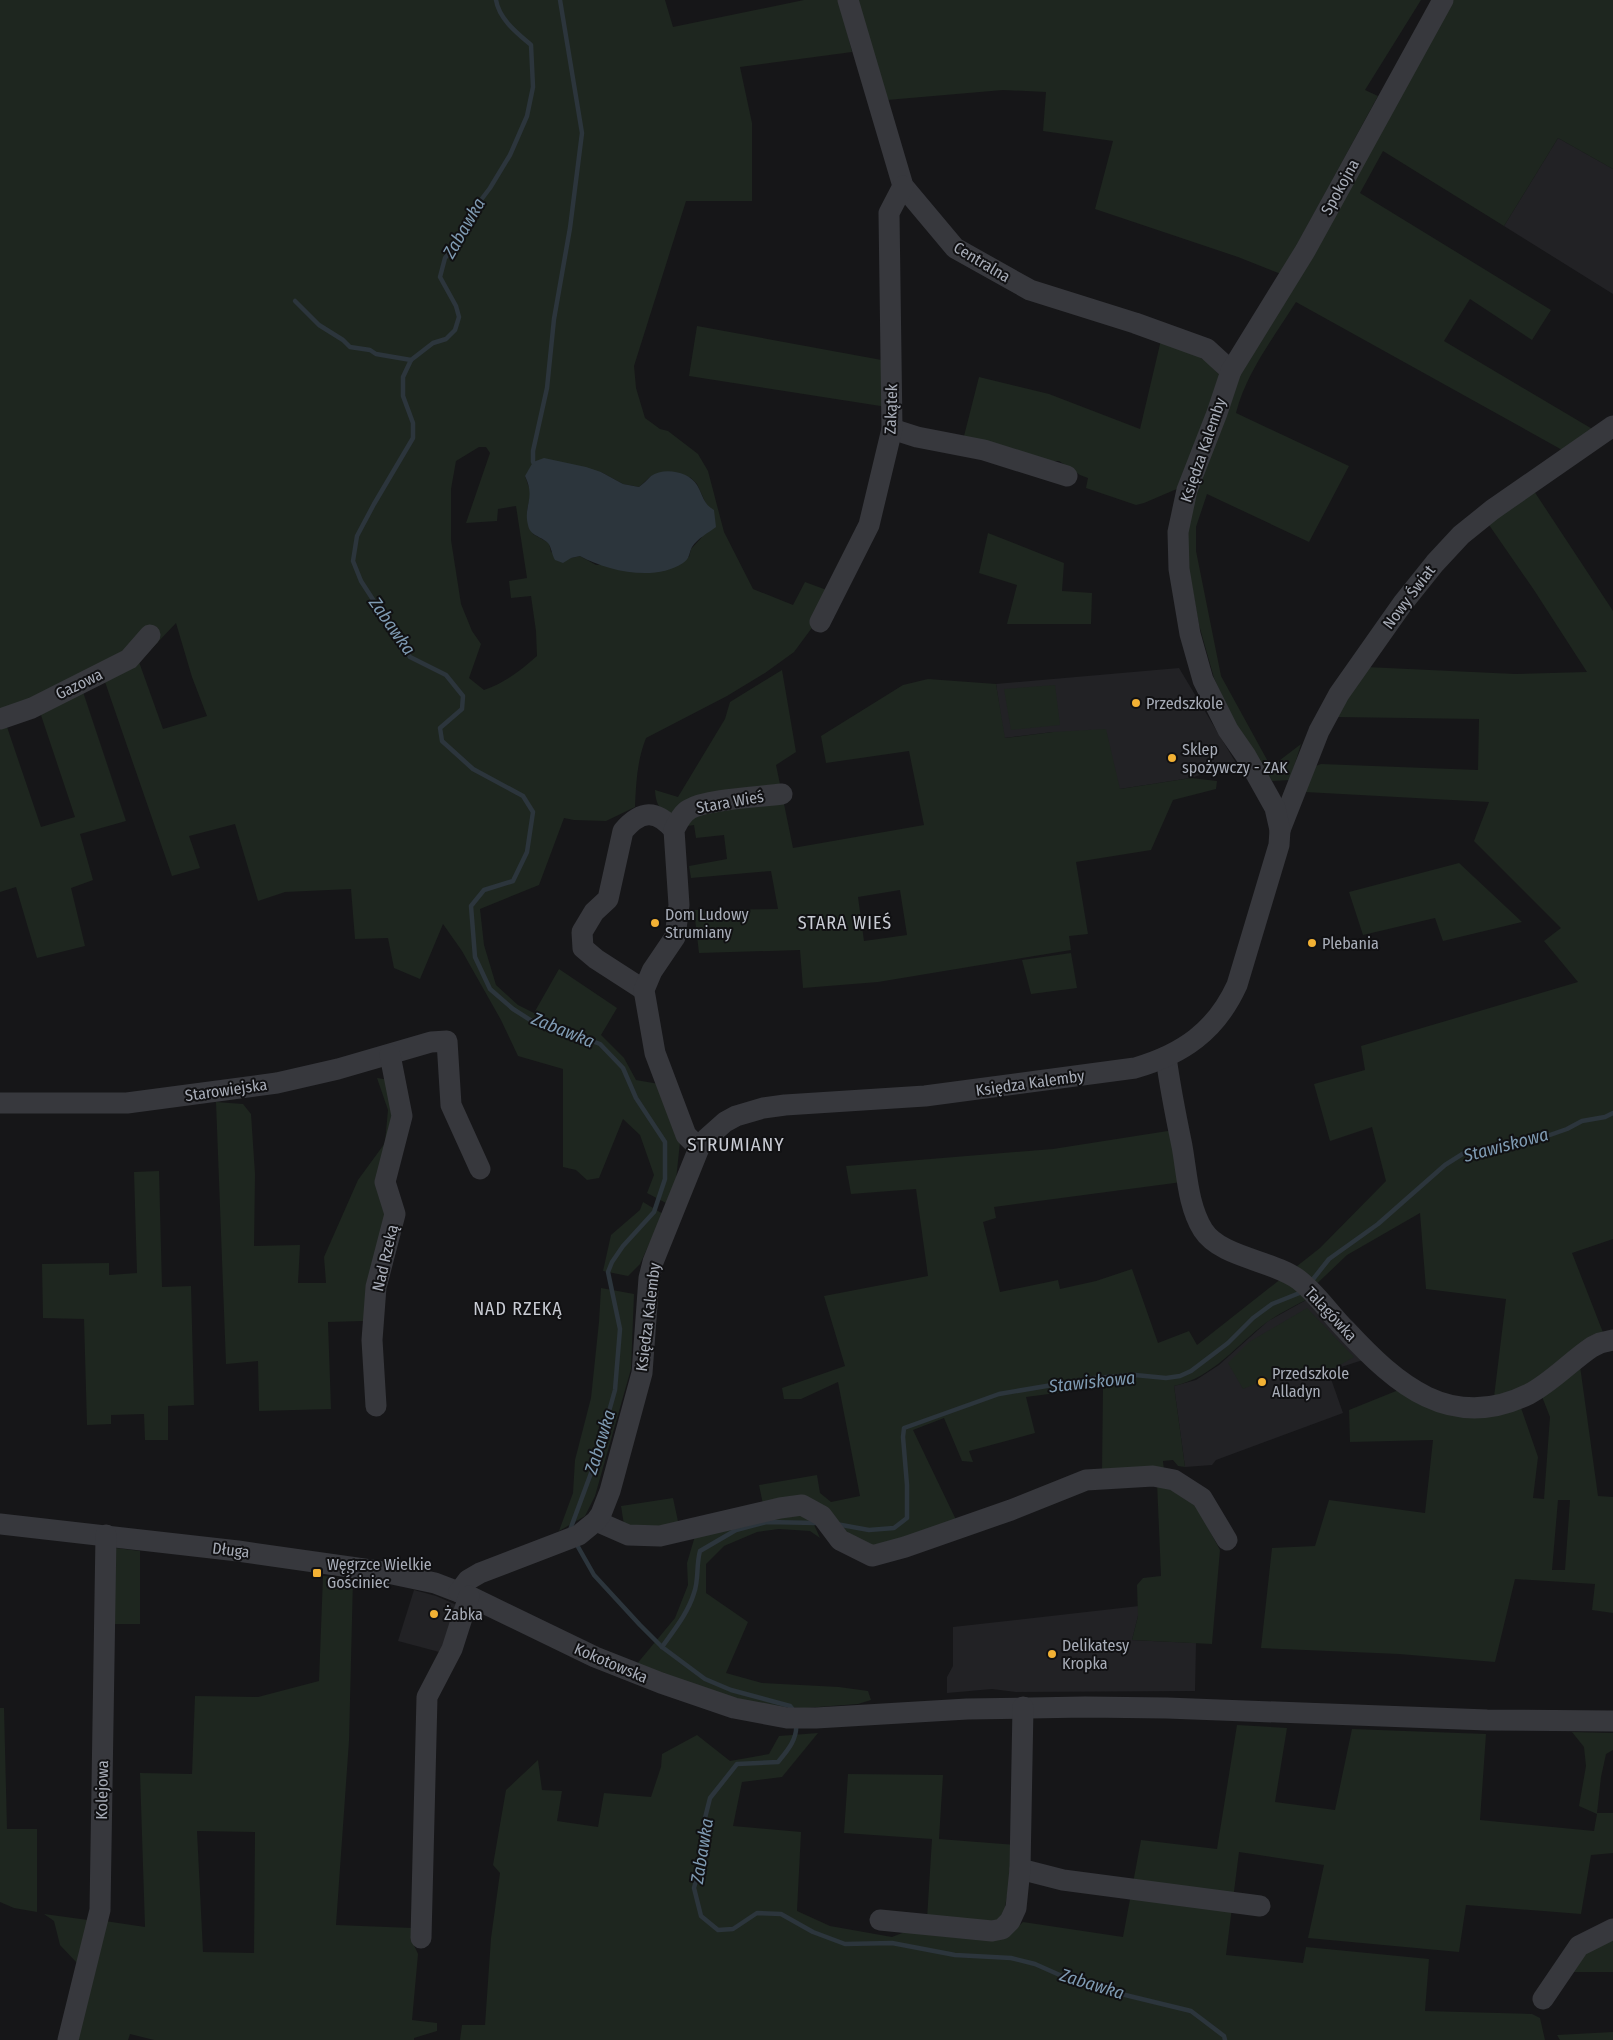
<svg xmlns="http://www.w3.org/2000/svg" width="1613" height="2040" viewBox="0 0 1613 2040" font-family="'Fira Sans Condensed',sans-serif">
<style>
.built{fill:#222225}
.green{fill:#1e261f;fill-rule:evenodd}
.water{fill:#2c353c}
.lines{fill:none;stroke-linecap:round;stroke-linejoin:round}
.stream{stroke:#2c353c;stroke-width:4.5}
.minor{stroke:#37383d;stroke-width:21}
.poi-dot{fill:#f2b134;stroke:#111113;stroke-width:2}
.labels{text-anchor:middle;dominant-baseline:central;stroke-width:4;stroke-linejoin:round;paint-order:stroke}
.street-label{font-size:16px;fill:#a8adb8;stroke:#111113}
.poi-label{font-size:16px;fill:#a8adb8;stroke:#111113;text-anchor:start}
.water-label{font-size:18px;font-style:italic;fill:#7f9bb3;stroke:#111113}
.neighbourhood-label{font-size:18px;letter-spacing:1px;fill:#c9ccd4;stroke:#111113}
.quarter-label{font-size:19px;letter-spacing:1px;fill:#c9ccd4;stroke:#111113}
</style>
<rect width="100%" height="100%" fill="#161618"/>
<g class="built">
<path d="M 1558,138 L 1613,169 L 1613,294 L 1504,226 Z"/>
<path d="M 1179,668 L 1236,763 L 1191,778 L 1120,789 L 1053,732 L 1004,738 L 996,684 Z"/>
<path d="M 1308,1299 L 1366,1359 L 1338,1368 L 1330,1376 L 1343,1413 L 1216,1460 L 1212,1465 L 1185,1467 L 1174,1386 L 1196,1380 L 1219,1365 L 1268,1321 Z"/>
<path d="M 414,1590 L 436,1596 L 459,1606 L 443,1653 L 398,1641 Z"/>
<path d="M 1139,1606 L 1138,1616 L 1132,1640 L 1196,1643 L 1195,1691 L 1016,1692 L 992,1689 L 947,1693 L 947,1677 L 953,1666 L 953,1627 Z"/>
</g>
<g class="green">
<path d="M 0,0 L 665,0 L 673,27 L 804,0 L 839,0 L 852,52 L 740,67 L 752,123 L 752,201 L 686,201 L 634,366 L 636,388 L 645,418 L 660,429 L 668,431 L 698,454 L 708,471 L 724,532 L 753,589 L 793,605 L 805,582 L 832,592 L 814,625 L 794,652 L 765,673 L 727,696 L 646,738 C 637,761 636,783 635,807 L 606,821 L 574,820 L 564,818 L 539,885 L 480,909 L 484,945 L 496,985 L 518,1005 L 534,1013 L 559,969 L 617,1008 L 601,1035 L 624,1058 L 636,1080 L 659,1084 L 680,1142 L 676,1180 L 666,1203 L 647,1193 L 654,1175 L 640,1135 L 623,1119 L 599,1178 L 587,1180 L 576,1170 L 563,1167 L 563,1069 L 518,1056 L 501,1020 L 462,951 L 443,924 L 420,979 L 394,968 L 388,938 L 355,939 L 351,889 L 285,892 L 258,901 L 235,824 L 189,836 L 200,868 L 172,876 L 104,679 L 76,679 L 0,712 ZM 479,447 L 486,447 L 490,453 L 466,523 L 497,521 L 498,509 L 516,506 L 527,578 L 509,581 L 511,598 L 531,596 L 536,631 L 537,656 C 520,671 506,682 484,690 L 469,678 L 481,644 L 472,631 L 461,604 L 451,540 L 451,489 L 456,461 ZM 601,472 L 623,484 L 639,487 L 651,476 L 674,472 L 691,478 L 697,484 L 707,506 L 702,537 L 691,549 L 689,557 L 596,565 L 580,556 L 571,558 L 551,552 L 549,543 L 533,534 L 527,510 L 531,493 L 525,476 ZM 176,623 L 192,677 L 207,716 L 163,729 L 139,662 Z"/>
<path d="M 858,0 L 1421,0 L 1365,90 L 1378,96 L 1281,274 L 1238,257 L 1095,209 L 1113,141 L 1043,131 L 1046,92 L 1003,90 L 887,100 Z"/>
<path d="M 1451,0 L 1613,0 L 1613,169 L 1558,138 L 1504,226 L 1383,151 L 1360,193 L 1551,310 L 1532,340 L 1470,299 L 1444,341 L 1594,430 L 1564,451 L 1296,302 C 1274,337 1246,373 1236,413 L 1349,466 L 1309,542 L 1207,494 L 1196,527 L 1196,551 L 1221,676 L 1271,767 L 1301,744 L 1290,780 L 1272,781 L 1234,723 L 1214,678 L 1199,625 L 1187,559 L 1188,515 L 1236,381 Z"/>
<path d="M 697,326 L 887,361 L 887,407 L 689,376 Z"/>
<path d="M 1161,340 C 1186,348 1205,356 1221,377 L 1179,488 L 1144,503 L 1136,505 L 1086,488 L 1088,478 L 1080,475 L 1059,461 L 1041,461 L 963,440 L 979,377 L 1049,394 L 1140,429 Z"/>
<path d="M 1532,488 L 1613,611 L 1613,1239 L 1572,1253 L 1604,1335 L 1517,1393 L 1494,1397 L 1506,1299 L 1426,1289 L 1420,1213 L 1347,1255 L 1305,1295 L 1308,1299 C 1294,1306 1280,1313 1267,1322 C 1236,1345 1214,1377 1174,1386 L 1185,1467 L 1178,1466 L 1173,1460 L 1163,1461 L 1164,1471 L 1102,1472 L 1103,1387 L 1026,1397 L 1035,1433 L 969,1451 L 973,1462 L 962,1461 L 944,1418 L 913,1430 L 958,1524 L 872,1552 L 850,1542 L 830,1513 L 763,1504 L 759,1485 L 817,1475 L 820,1493 L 831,1502 L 860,1496 L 838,1382 L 801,1399 L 784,1399 L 782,1388 L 845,1366 L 824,1296 L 928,1276 L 916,1189 L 851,1194 L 846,1166 L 1053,1149 L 1174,1130 L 1182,1182 L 994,1207 L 996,1218 L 983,1222 L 1000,1292 L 1058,1280 L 1060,1289 L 1096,1281 L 1132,1269 L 1158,1343 L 1189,1331 L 1197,1345 L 1320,1248 L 1386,1181 L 1372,1127 L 1330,1141 L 1314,1084 L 1365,1070 L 1361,1046 L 1578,982 L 1544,941 L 1561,928 L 1474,841 L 1489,802 L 1305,792 L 1313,767 L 1321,764 L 1478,770 L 1479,719 L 1336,717 L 1366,667 L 1515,674 L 1587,672 L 1534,590 L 1487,522 Z"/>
<path d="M 988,533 L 1064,563 L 1062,591 L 1092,593 L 1091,624 L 1007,624 L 1017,585 L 979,573 Z"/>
<path d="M 782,670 L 796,752 L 776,765 L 781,789 L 674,818 C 660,810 656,806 655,790 L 678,797 L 725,719 L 730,702 Z"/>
<path d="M 928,679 L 996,684 L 1005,738 L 1053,732 L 1106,729 L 1120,789 L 1191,778 L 1217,781 L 1216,789 L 1173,800 L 1151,850 L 1076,862 L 1088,934 L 1069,936 L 1071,950 L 878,982 L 803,988 L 800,950 L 699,953 L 694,910 L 778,909 L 771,871 L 691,878 L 689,866 L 727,859 L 724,835 L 696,838 L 694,825 L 680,827 L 696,811 L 783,799 L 793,848 L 924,825 L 909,751 L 826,763 L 821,736 L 903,685 ZM 900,890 L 907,935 L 864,941 L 858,897 Z"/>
<path d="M 1055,685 L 1060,725 L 1011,730 L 1004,689 Z"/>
<path d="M 82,689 L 126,821 L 80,834 L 93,880 L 71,888 L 85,946 L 37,958 L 16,887 L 0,892 L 0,726 L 6,724 L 41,827 L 75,817 L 39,709 Z"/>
<path d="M 1459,863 L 1522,922 L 1443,941 L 1435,918 L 1363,935 L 1349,892 Z"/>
<path d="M 1071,953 L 1077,988 L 1031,994 L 1022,960 Z"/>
<path d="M 377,1078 L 390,1080 L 397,1108 L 389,1217 L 363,1321 L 328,1322 L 331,1409 L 259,1411 L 258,1361 L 226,1364 L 216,1102 L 243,1104 L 251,1114 L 255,1174 L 254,1246 L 300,1245 L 298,1283 L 326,1283 L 324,1257 L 358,1180 L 385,1143 L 388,1110 Z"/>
<path d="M 159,1171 L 162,1287 L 191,1286 L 194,1405 L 168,1406 L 168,1440 L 145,1440 L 144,1414 L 111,1415 L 111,1424 L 87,1425 L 84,1319 L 43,1318 L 42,1264 L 109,1263 L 109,1275 L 137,1273 L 134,1172 Z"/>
<path d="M 643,1202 L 663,1214 L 640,1264 L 628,1276 L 603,1271 L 611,1235 L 640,1210 Z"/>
<path d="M 601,1288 L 634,1294 L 631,1369 L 595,1496 L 585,1516 L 559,1531 L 573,1493 L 575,1460 L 591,1398 L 599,1322 Z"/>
<path d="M 1307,1308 L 1354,1357 L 1321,1376 L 1280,1374 L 1243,1389 L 1228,1363 L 1249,1342 Z"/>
<path d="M 1580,1366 L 1598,1496 L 1613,1497 L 1613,1613 L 1592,1610 L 1595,1584 L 1515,1579 L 1495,1662 L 1399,1654 L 1261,1648 L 1272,1548 L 1315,1546 L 1329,1500 L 1425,1513 L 1433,1440 L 1350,1442 L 1349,1410 L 1401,1389 L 1520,1405 L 1538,1457 L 1533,1498 L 1544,1499 L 1550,1417 L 1541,1394 ZM 1558,1500 L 1570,1500 L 1565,1570 L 1552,1570 Z"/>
<path d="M 1157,1482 L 1192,1498 L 1220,1550 L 1212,1644 L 1132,1640 L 1138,1616 L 1137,1585 L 1143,1578 L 1161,1576 Z"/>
<path d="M 673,1498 L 679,1526 L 625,1531 L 621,1506 Z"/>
<path d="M 786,1510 L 812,1520 L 820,1538 L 810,1531 L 779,1529 L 757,1532 L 724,1546 L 706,1564 L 706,1593 L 748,1622 L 726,1673 L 762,1683 L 839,1687 L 868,1691 L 871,1700 L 858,1704 L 805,1708 L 757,1706 L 636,1665 L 675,1618 L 688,1585 L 687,1563 L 695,1536 Z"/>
<path d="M 116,1548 L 140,1551 L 140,1624 L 112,1624 Z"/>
<path d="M 323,1576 L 353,1579 L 349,1741 L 336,1925 L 413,1928 L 413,1943 L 418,1954 L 412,2020 L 437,2023 L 437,2031 L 414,2038 L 414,2040 L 154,2040 L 130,2034 L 128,2040 L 80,2040 L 74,2038 L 105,1921 L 145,1927 L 140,1773 L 192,1774 L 195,1696 L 258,1697 L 319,1681 ZM 197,1831 L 255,1832 L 254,1953 L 203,1952 Z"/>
<path d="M 0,1708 L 4,1708 L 7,1829 L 37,1829 L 37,1912 L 14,1908 L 0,1902 Z"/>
<path d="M 1237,1725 L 1287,1728 L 1275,1802 L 1335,1810 L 1352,1729 L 1486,1734 L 1480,1820 L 1594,1831 L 1597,1814 L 1579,1806 L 1586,1766 L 1584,1747 L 1572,1732 L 1613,1733 L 1613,1750 L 1606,1754 L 1601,1777 L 1597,1813 L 1613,1813 L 1613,1853 L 1591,1855 L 1581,1914 L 1466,1905 L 1459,1952 L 1308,1938 L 1324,1865 L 1239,1852 L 1226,1955 L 1303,1963 L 1306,1947 L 1429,1959 L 1425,2011 L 1532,2014 L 1540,2018 L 1545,2040 L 460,2040 L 462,2025 L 485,2025 L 491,1938 L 500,1873 L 493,1865 L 506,1790 L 538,1760 L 542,1790 L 562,1791 L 557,1821 L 598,1827 L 604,1793 L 651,1797 L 661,1767 L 662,1754 L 697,1735 L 730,1761 L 769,1754 L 779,1736 L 818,1733 L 782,1777 L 742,1782 L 733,1826 L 801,1832 L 797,1911 L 830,1926 L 892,1937 L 910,1930 L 1015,1930 L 1023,1922 L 1123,1937 L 1141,1840 L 1217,1849 Z"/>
<path d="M 848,1774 L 943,1775 L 939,1839 L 1016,1845 L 1002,1924 L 927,1919 L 932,1839 L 844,1833 Z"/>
<path d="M 44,1914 L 88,1920 L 78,1964 L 60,1945 L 54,1921 Z"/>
<path d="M 1613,1934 L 1613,1972 L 1568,1972 L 1581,1951 Z"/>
<path d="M 1613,2032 L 1613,2040 L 1560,2040 L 1557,2035 Z"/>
</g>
<path class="water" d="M 544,458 L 586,467 L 601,472 L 623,484 L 639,487 C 643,484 647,480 651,476 C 663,467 689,471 697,485 C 703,495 703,504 714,510 L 716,527 C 708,533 698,538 692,547 C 689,552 690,559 683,563 C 655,582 607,571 580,556 L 571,558 L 563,563 L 555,560 C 552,555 551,546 548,543 C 541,536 530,536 528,525 C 523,505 536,499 525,476 L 533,462 Z"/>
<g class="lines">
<g class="stream">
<path d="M 496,0 C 499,19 517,33 531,45 L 533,87 L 527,116 L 510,155 L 490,188 L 462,225 L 459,241 L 445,258 L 440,277 L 456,306 L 459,317 L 455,330 L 446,339 L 433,343 L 411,360 L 403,377 L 403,396 L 413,423 L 413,438 L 374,504 L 357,536 L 353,561 L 361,581 L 410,657 L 446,675 L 463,696 L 462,709 L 440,728 L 442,741 L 473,769 L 523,796 L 533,812 L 527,852 L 513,881 L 484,890 L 471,906 L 475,957 L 490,989 L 513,1009 L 535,1023 L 554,1027 L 600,1044 L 623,1068 L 636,1098 L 665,1142 L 665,1179 L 654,1212 L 623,1246 L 612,1262 L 608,1272 L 620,1329 L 615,1390 L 594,1465 L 570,1530"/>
<path d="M 295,301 L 319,325 L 343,340 L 350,347 L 370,350 L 376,354 L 411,360"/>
<path d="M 533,462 L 533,451 L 547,388 L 554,319 L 570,228 L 582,133 L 560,0"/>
<path d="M 1310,1283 L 1329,1259 L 1378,1224 L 1445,1165 L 1464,1153 L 1511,1146 L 1534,1136 L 1547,1136 L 1567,1129 L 1582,1121 L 1605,1117 L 1613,1113"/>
<path d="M 836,1524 L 869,1530 L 894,1528 L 907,1518 L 907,1485 L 903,1437 L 904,1428 L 999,1394 L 1094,1378 L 1135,1375 L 1166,1378 L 1180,1376 L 1191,1371 L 1228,1343 L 1253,1318 L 1272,1304 L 1302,1292"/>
<path d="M 577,1545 L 594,1575 L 640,1625 L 662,1647 L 705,1679 L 731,1690 L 790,1706 L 794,1711"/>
<path d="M 662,1647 C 674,1630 688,1613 694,1593 C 699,1580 696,1565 700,1551 L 736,1530 L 767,1522 L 816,1523"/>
<path d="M 796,1723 C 798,1739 787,1751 778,1762 L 737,1764 L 710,1798 L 705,1818 L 702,1857 L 694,1888 L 701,1916 L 718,1930 L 733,1929 L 757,1913 L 781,1914 L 813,1932 L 845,1944 L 892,1943 L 955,1955 L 1011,1958 L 1035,1964 L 1080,1984 L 1191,2011 L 1224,2036 L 1225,2040"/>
</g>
<g class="minor">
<path d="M 848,0 L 903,186 L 955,248 L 1030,290 L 1135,323 L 1207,349 L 1231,371"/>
<path d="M 892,429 L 917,437 L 984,450 L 1067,476"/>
<path d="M 820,622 L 869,525 L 892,429 L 889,213 L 903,186"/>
<path d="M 0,719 L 32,708 L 129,659 L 150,635"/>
<path d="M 1280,830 L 1319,731 L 1339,694 L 1403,603 L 1435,563 L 1461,535 L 1492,510 L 1613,426"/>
<path d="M 644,990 L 596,959 L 583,948 L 582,932 L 594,912 L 608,899 L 623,831 C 641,810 656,809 674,830"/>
<path d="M 1166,1057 C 1170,1087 1176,1117 1182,1146 C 1187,1174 1188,1206 1203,1230 C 1221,1258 1273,1260 1299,1280 C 1317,1294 1330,1314 1346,1330 C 1396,1384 1451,1433 1529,1394 C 1552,1382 1571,1361 1592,1347 L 1600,1343 L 1613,1340"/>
<path d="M 0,1103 L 127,1103 L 277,1083 L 338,1069 L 431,1042 L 447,1041 L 451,1105 L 480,1169"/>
<path d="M 699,1148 L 686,1135 L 655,1053 L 644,990 L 652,971 L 675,937 L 679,905 L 674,830 C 678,822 682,813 690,809 C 707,799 760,797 782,794"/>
<path d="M 376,1406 L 372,1340 L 376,1287 L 395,1214 L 385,1182 L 402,1116 L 390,1055"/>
<path d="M 596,1521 L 628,1535 L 660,1536 L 780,1508 L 802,1505 L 822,1516 L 840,1540 L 872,1556 L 905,1547 L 1011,1510 L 1086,1480 L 1153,1476 L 1174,1480 L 1202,1498 L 1227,1540"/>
<path d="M 0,1524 L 238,1551 L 378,1571 L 435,1583 L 469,1596 L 595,1657 L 661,1683 L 734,1708 L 787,1718 L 816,1718 L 967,1709 L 1085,1707 L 1167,1708 L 1487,1720 L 1613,1721"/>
<path d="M 459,1592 L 468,1580 L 480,1573 L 579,1535 L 596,1521 L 601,1514 L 610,1491 L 642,1373 L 649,1278 L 653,1262 L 699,1148 L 707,1138 L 725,1122 L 736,1116 L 763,1108 L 785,1105 L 925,1096 L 1135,1068 C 1183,1054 1216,1031 1237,985 L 1279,845 L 1280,830 L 1275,808 L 1246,756 L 1228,730 L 1203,680 L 1190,634 L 1179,569 L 1178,532 L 1187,490 L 1217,413 L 1231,371 L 1305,251 L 1443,0"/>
<path d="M 1020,1869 L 1063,1880 L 1260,1906"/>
<path d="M 880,1920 L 992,1931 L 1002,1929 L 1010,1921 L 1016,1908 L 1020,1869 L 1023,1707"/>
<path d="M 421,1938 L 427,1697 L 452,1649 L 469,1596"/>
<path d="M 1543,1999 L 1579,1946 L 1613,1929"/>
<path d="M 68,2040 L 100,1910 L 106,1535"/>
</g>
</g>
<g class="poi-dot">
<circle cx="1136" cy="703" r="5"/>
<circle cx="1172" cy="758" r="5"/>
<circle cx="655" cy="923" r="5"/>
<circle cx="1312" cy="943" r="5"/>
<circle cx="1262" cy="1382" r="5"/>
<rect x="312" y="1568" width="10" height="10" rx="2.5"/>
<circle cx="434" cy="1614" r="5"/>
<circle cx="1052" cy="1654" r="5"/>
</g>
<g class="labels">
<g class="street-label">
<text transform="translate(1340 187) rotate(-61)">Spokojna</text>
<text transform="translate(982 262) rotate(31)">Centralna</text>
<text transform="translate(891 409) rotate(-88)">Zakątek</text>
<text transform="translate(1203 450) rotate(-71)">Księdza Kalemby</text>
<text transform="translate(1409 597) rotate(-53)">Nowy Świat</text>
<text transform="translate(79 684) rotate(-26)">Gazowa</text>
<text transform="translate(730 802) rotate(-10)">Stara Wieś</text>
<text transform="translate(1030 1083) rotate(-8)">Księdza Kalemby</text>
<text transform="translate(226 1090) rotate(-8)">Starowiejska</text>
<text transform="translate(385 1258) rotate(-77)">Nad Rzeką</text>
<text transform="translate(1331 1314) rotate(47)">Talagówka</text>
<text transform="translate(648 1317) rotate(-83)">Księdza Kalemby</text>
<text transform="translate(231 1550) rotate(7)">Długa</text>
<text transform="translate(611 1663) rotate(23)">Kokotowska</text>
<text transform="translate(102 1790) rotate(-89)">Kolejowa</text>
</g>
<g class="poi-label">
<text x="1146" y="703">Przedszkole</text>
<text x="1182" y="749">Sklep<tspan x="1182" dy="18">spożywczy - ZAK</tspan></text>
<text x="665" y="914">Dom Ludowy<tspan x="665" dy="18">Strumiany</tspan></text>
<text x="1322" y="943">Plebania</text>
<text x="1272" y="1373">Przedszkole<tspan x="1272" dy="18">Alladyn</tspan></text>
<text x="327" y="1564">Węgrzce Wielkie<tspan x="327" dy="18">Gościniec</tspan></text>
<text x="444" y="1614">Żabka</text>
<text x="1062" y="1645">Delikatesy<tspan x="1062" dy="18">Kropka</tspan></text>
</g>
<g class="water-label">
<text transform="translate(464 228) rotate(-60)">Zabawka</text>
<text transform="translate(392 626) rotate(55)">Zabawka</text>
<text transform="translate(563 1030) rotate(22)">Zabawka</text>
<text transform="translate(1506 1145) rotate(-15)">Stawiskowa</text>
<text transform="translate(1092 1382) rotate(-6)">Stawiskowa</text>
<text transform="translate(600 1442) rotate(-73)">Zabawka</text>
<text transform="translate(702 1851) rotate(-81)">Zabawka</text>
<text transform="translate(1092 1984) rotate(17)">Zabawka</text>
</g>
<g class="neighbourhood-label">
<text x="845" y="923">STARA WIEŚ</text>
<text x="518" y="1309">NAD RZEKĄ</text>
</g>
<g class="quarter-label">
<text x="736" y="1144">STRUMIANY</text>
</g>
</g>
</svg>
